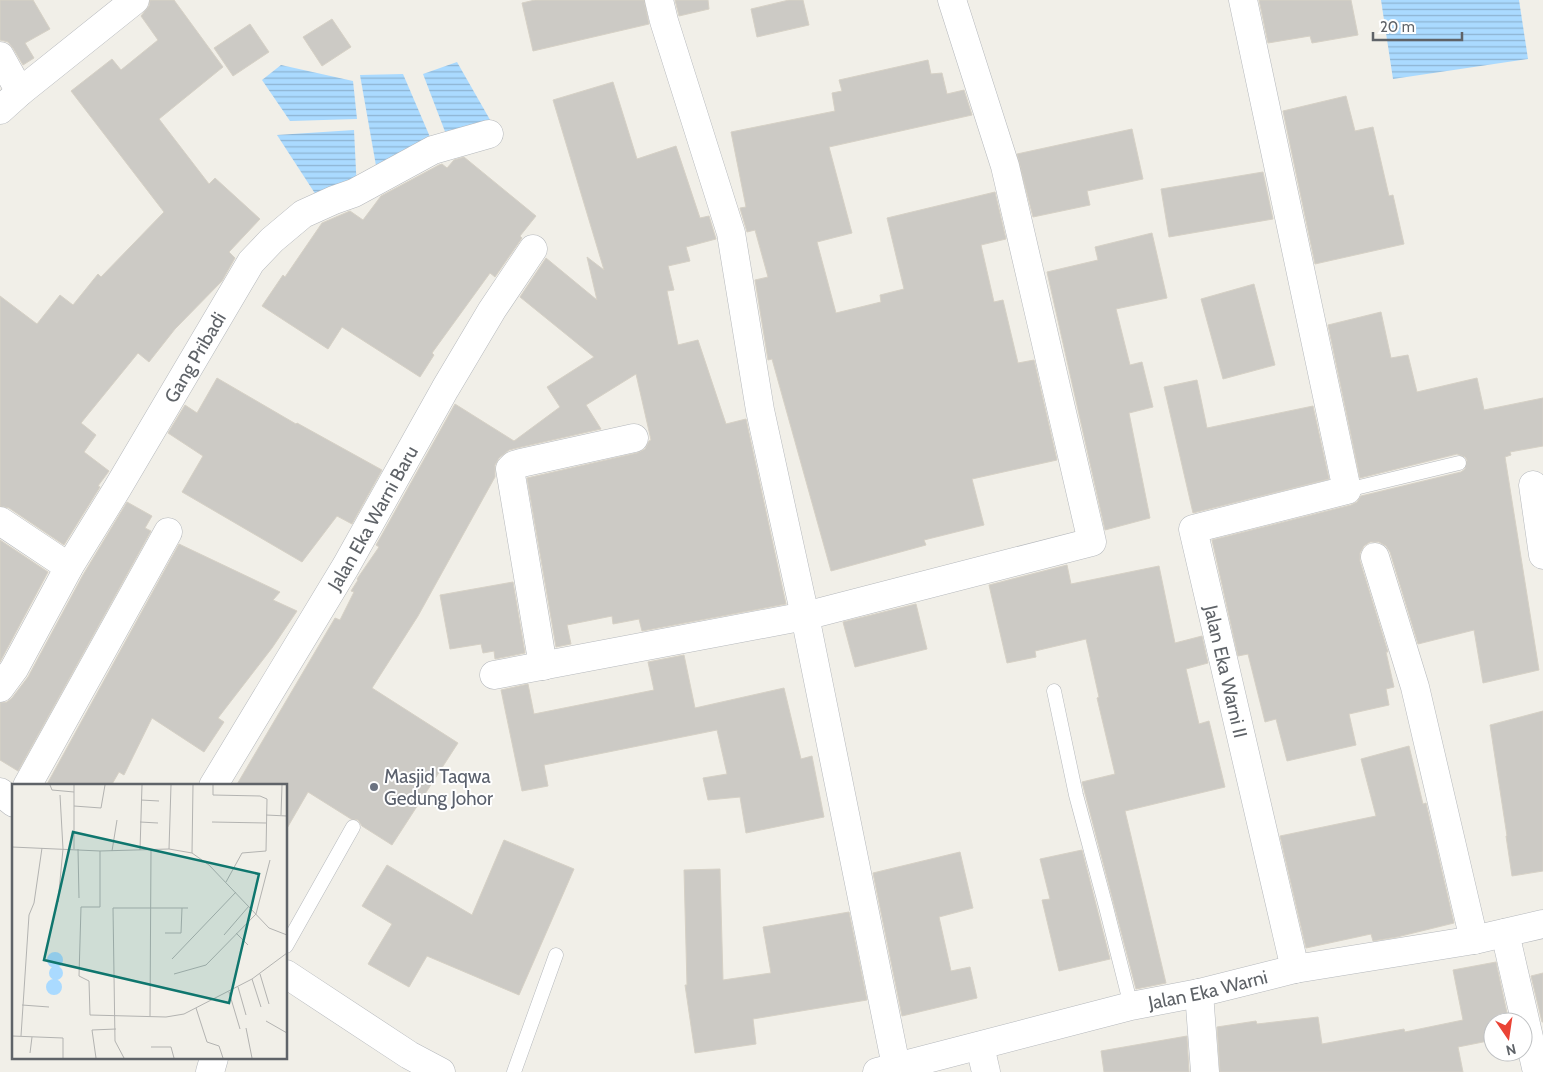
<svg xmlns="http://www.w3.org/2000/svg" width="1543" height="1072" viewBox="0 0 1543 1072" font-family="Cabin,sans-serif">
<style>
.water{fill:url(#water-rules)}
.building{fill:#cccac5;stroke:#d6d1c6}
.lines{fill:none;stroke-linecap:round;stroke-linejoin:round}
.service-casing{stroke:#b5b8bc;stroke-width:15}
.minor-casing{stroke:#b5b8bc;stroke-width:29}
.service{stroke:#fff;stroke-width:14}
.minor{stroke:#fff;stroke-width:28}
.worship-dot{fill:#6b7280;stroke:#fff;stroke-width:2}
.labels{text-anchor:middle;dominant-baseline:central;stroke-width:4;stroke-linejoin:round;paint-order:stroke}
.street-label{font-size:19px;fill:#5f6368;stroke:#fff}
.worship-label{font-size:19px;fill:#5b616d;stroke:#fff;text-anchor:start}
.inset-road{fill:none;stroke:#b3b3b1;stroke-width:1}
.view{fill:#0f766e;fill-opacity:0.15;stroke:#0f766e;stroke-width:2.5}
.inset-edge{fill:none;stroke:#5f6368;stroke-width:2.5}
</style>
<defs>
<pattern id="water-rules" width="6" height="5" patternUnits="userSpaceOnUse" patternTransform="scale(1.25)"><rect width="6" height="5" fill="#aadaff"/><path d="M0 2.5h6" fill="none" stroke="#8eb4d2"/></pattern>
</defs>
<rect width="100%" height="100%" fill="#f1efe8"/>
<g class="water">
<path d="M 1381,0 L 1519,0 L 1528,59 L 1393,79 Z"/>
<path d="M 457,62 L 493,125 L 449,142 L 423,74 Z"/>
<path d="M 281,65 L 353,81 L 357,119 L 290,121 L 262,80 Z"/>
<path d="M 403,74 L 433,144 L 378,177 L 360,75 Z"/>
<path d="M 354,130 L 357,191 L 316,195 L 277,135 Z"/>
</g>
<g class="building">
<path d="M 0,0 L 33,0 L 50,29 L 25,43 L 34,58 L 23,65 L 13,48 L 8,42 L 0,40 Z"/>
<path d="M 150,0 L 174,0 L 223,67 L 159,119 L 209,184 L 215,178 L 260,219 L 229,252 L 235,258 L 222,281 L 175,329 L 149,362 L 138,353 L 81,423 L 96,435 L 84,452 L 109,471 L 98,486 L 100,487 L 64,545 L 9,508 L 0,506 L 0,296 L 37,324 L 60,295 L 73,305 L 98,274 L 101,277 L 164,212 L 71,91 L 112,59 L 121,70 L 158,40 L 141,16 L 149,6 Z"/>
<path d="M 535,0 L 644,0 L 649,24 L 533,51 L 522,3 Z"/>
<path d="M 675,0 L 708,0 L 709,9 L 679,16 Z"/>
<path d="M 789,0 L 803,0 L 809,25 L 757,37 L 751,9 Z"/>
<path d="M 1259,0 L 1351,0 L 1358,35 L 1312,43 L 1310,36 L 1268,43 Z"/>
<path d="M 332,19 L 351,47 L 322,66 L 303,37 Z"/>
<path d="M 250,24 L 269,52 L 233,76 L 214,48 Z"/>
<path d="M 928,60 L 931,74 L 942,73 L 947,94 L 964,90 L 972,115 L 829,147 L 852,233 L 817,242 L 836,313 L 881,302 L 880,295 L 904,289 L 887,218 L 995,192 L 1006,239 L 981,245 L 994,302 L 1003,300 L 1018,363 L 1034,360 L 1057,460 L 972,479 L 984,525 L 924,540 L 926,545 L 831,571 L 772,359 L 768,360 L 755,280 L 768,277 L 755,230 L 747,232 L 740,208 L 746,207 L 731,132 L 835,111 L 832,93 L 842,91 L 839,80 Z"/>
<path d="M 613,82 L 637,159 L 676,146 L 700,218 L 709,216 L 716,239 L 686,247 L 690,261 L 668,266 L 674,290 L 667,291 L 678,345 L 698,340 L 726,424 L 746,419 L 786,604 L 642,631 L 639,619 L 613,624 L 612,616 L 567,625 L 571,644 L 556,647 L 527,478 L 637,453 L 645,449 L 649,441 L 651,440 L 636,374 L 586,405 L 601,429 L 517,448 L 509,450 L 499,458 L 495,465 L 495,477 L 418,616 L 372,688 L 458,743 L 392,845 L 362,826 L 358,820 L 351,819 L 308,792 L 286,830 L 286,786 L 236,786 L 335,618 L 340,620 L 354,592 L 351,591 L 358,580 L 357,579 L 379,547 L 376,545 L 379,540 L 455,404 L 514,441 L 560,407 L 547,387 L 594,357 L 520,297 L 546,258 L 597,300 L 587,257 L 604,270 L 553,100 Z"/>
<path d="M 1346,96 L 1355,131 L 1373,127 L 1389,196 L 1393,195 L 1404,244 L 1315,264 L 1283,111 Z"/>
<path d="M 1132,129 L 1143,179 L 1087,191 L 1090,205 L 1033,217 L 1017,154 Z"/>
<path d="M 464,157 L 536,216 L 520,236 L 522,238 L 495,277 L 490,273 L 432,353 L 434,355 L 420,377 L 342,327 L 328,349 L 262,306 L 283,275 L 285,277 L 322,223 L 350,211 L 363,220 L 381,196 L 439,165 L 442,164 L 447,168 L 454,160 Z"/>
<path d="M 1263,172 L 1273,219 L 1169,237 L 1161,189 Z"/>
<path d="M 1152,233 L 1167,298 L 1116,309 L 1130,365 L 1142,362 L 1153,407 L 1129,413 L 1150,518 L 1105,530 L 1047,272 L 1098,260 L 1095,247 Z"/>
<path d="M 1254,284 L 1275,365 L 1223,379 L 1201,299 Z"/>
<path d="M 1381,312 L 1391,358 L 1408,355 L 1417,392 L 1477,378 L 1484,410 L 1543,398 L 1543,446 L 1510,452 L 1511,455 L 1505,457 L 1539,670 L 1483,683 L 1474,630 L 1418,644 L 1390,552 L 1386,546 L 1379,542 L 1370,542 L 1364,546 L 1360,553 L 1360,561 L 1388,652 L 1386,652 L 1394,687 L 1386,689 L 1389,705 L 1349,714 L 1356,745 L 1287,761 L 1276,719 L 1265,722 L 1248,654 L 1238,656 L 1212,540 L 1351,505 L 1357,502 L 1361,496 L 1461,472 L 1465,469 L 1467,460 L 1465,457 L 1457,454 L 1360,478 L 1328,325 Z"/>
<path d="M 217,378 L 296,424 L 297,423 L 382,470 L 352,524 L 337,516 L 302,562 L 182,492 L 203,456 L 168,433 L 185,405 L 197,413 Z"/>
<path d="M 1197,380 L 1207,428 L 1313,406 L 1329,479 L 1193,513 L 1164,387 Z"/>
<path d="M 127,502 L 152,516 L 145,528 L 151,531 L 18,771 L 0,760 L 0,703 L 7,702 L 12,698 L 28,677 L 83,575 Z"/>
<path d="M 0,540 L 48,572 L 0,662 Z"/>
<path d="M 179,544 L 280,592 L 273,600 L 297,611 L 272,648 L 218,718 L 224,722 L 204,752 L 152,718 L 124,775 L 119,772 L 111,786 L 46,786 Z"/>
<path d="M 1067,565 L 1071,584 L 1159,566 L 1175,643 L 1202,636 L 1208,663 L 1186,669 L 1199,724 L 1209,721 L 1225,787 L 1125,811 L 1166,983 L 1136,989 L 1082,782 L 1115,774 L 1097,698 L 1099,697 L 1086,639 L 1035,651 L 1036,657 L 1007,663 L 989,585 Z"/>
<path d="M 513,582 L 525,653 L 495,659 L 494,651 L 483,653 L 481,644 L 450,649 L 440,595 Z"/>
<path d="M 916,604 L 927,649 L 855,667 L 843,622 Z"/>
<path d="M 684,655 L 695,708 L 784,688 L 801,759 L 812,756 L 824,817 L 746,833 L 740,797 L 708,800 L 703,778 L 727,774 L 717,730 L 544,765 L 548,786 L 522,791 L 501,690 L 528,684 L 534,714 L 654,690 L 648,662 Z"/>
<path d="M 1543,711 L 1543,871 L 1512,876 L 1506,836 L 1507,836 L 1490,725 Z"/>
<path d="M 1409,746 L 1423,804 L 1426,803 L 1454,923 L 1397,937 L 1373,941 L 1371,934 L 1306,948 L 1280,836 L 1376,816 L 1361,759 Z"/>
<path d="M 504,840 L 574,869 L 519,995 L 427,956 L 409,987 L 368,964 L 392,924 L 362,906 L 387,865 L 472,915 Z"/>
<path d="M 1082,850 L 1110,959 L 1059,971 L 1042,900 L 1050,899 L 1040,859 Z"/>
<path d="M 960,852 L 973,908 L 939,917 L 951,971 L 970,967 L 977,998 L 902,1016 L 873,873 Z"/>
<path d="M 720,869 L 723,980 L 771,973 L 763,927 L 849,912 L 867,1000 L 753,1019 L 756,1044 L 695,1053 L 685,985 L 687,985 L 684,870 Z"/>
<path d="M 1496,962 L 1509,1022 L 1493,1022 L 1493,1040 L 1458,1047 L 1463,1072 L 1220,1072 L 1217,1027 L 1256,1021 L 1257,1024 L 1318,1017 L 1322,1044 L 1404,1029 L 1405,1032 L 1463,1020 L 1453,970 Z"/>
<path d="M 1543,973 L 1543,1022 L 1542,1022 L 1531,976 Z"/>
<path d="M 1187,1036 L 1189,1072 L 1104,1072 L 1101,1051 Z"/>
</g>
<g class="lines">
<defs>
<g id="service">
<path d="M 1347,490 L 1459,463"/>
<path d="M 1054,691 L 1076,795 L 1106,907 L 1131,1006"/>
<path d="M 286,946 L 353,827"/>
<path d="M 514,1072 L 556,955"/>
</g>
<g id="minor">
<path d="M 659,0 L 664,21 L 731,233 L 760,410 L 805,616 L 896,1066"/>
<path id="s1" d="M 1243,0 L 1347,490 L 1193,529 L 1295,969"/>
<path d="M 0,56 L 20,92"/>
<path d="M 0,110 L 20,92 L 135,0"/>
<path d="M 1533,485 L 1543,555"/>
<path d="M 0,521 L 69,567"/>
<path d="M 1375,557 L 1415,687 L 1474,940"/>
<path d="M 543,666 L 510,469 L 514,465 L 521,463 L 634,438"/>
<path d="M 494,675 L 805,616 L 1092,542 L 1005,166 L 952,0"/>
<path id="s2" d="M 0,688 L 14,669 L 69,567 L 117,489 L 251,262 L 272,240 L 303,214 L 334,200 L 354,193 L 433,150 L 489,134"/>
<path d="M 27,786 L 168,532"/>
<path id="s3" d="M 213,786 L 346,566 L 445,389 L 492,310 L 533,249"/>
<path d="M 0,792 L 14,803"/>
<path d="M 1505,933 L 1537,1072"/>
<path d="M 286,974 L 409,1055 L 441,1072"/>
<path d="M 1199,993 L 1205,1072"/>
<path d="M 980,1046 L 986,1072"/>
<path d="M 210,1072 L 214,1058"/>
<path id="s4" d="M 877,1072 L 1131,1006 L 1199,993 L 1295,969 L 1474,940 L 1543,924"/>
</g>
</defs>
<use href="#service" class="service-casing"/>
<use href="#minor" class="minor-casing"/>
<use href="#service" class="service"/>
<use href="#minor" class="minor"/>
</g>
<circle class="worship-dot" cx="374" cy="787" r="5"/>
<g class="labels">
<g class="street-label">
<text stroke="none"><textPath href="#s2" startOffset="384">Gang Pribadi</textPath></text>
<text stroke="none"><textPath href="#s3" startOffset="312">Jalan Eka Warni Baru</textPath></text>
<text stroke="none"><textPath href="#s1" startOffset="806">Jalan Eka Warni II</textPath></text>
<text stroke="none"><textPath href="#s4" startOffset="341">Jalan Eka Warni</textPath></text>
</g>
<g class="worship-label">
<text x="384" y="776">Masjid Taqwa<tspan x="384" dy="22">Gedung Johor</tspan></text>
</g>
</g>
<g transform="translate(12 784)">
<rect width="275" height="275" fill="#f1efe8"/>
<path d="M35 176a8 8 0 1 1 16 0a8 8 0 1 1-16 0ZM37 189a7 7 0 1 1 14 0a7 7 0 1 1-14 0ZM34 203a8 8 0 1 1 16 0a8 8 0 1 1-16 0Z" fill="#aadaff"/>
<path class="inset-road" d="M 38,1 L 40,6 L 62,8M 62,1 L 62,65M 201,1 L 201,11 L 248,12 L 255,15 L 254,67 L 230,69 L 214,98M 129,16 L 147,17M 62,22 L 89,24 L 93,1M 254,31 L 275,32M 269,31 L 270,1M 128,38 L 146,39M 200,38 L 254,39M 0,63 L 88,67 L 157,65 L 180,69 L 197,81 L 257,144 L 275,151M 66,65 L 67,114M 157,65 L 159,1M 128,66 L 130,1M 88,67 L 88,123 L 69,123 L 67,192 L 77,197 L 78,231 L 154,233 L 172,230 L 240,195 L 275,169M 100,67 L 105,36M 180,69 L 181,1M 46,118 L 51,65 L 48,11M 153,149 L 169,149 L 170,124M 224,149 L 236,161M 212,151 L 237,122M 160,175 L 224,108M 162,190 L 194,181 L 244,130 L 258,76M 248,190 L 257,220M 240,195 L 249,223M 226,203 L 234,231M 217,208 L 228,245M 10,221 L 37,223M 184,224 L 195,258 L 207,262 L 211,274M 138,232 L 139,66M 254,237 L 275,249M 234,244 L 240,274M 0,252 L 51,254 L 51,274M 9,252 L 17,131 L 22,119 L 30,64M 139,263 L 159,263 L 162,274M 18,269 L 20,253M 84,274 L 80,246 L 104,245M 112,274 L 103,257 L 101,124 L 176,124"/>
<path class="view" d="M 61,48 L 247,90 L 217,219 L 32,176 Z"/>
<rect width="275" height="275" class="inset-edge"/>
</g>
<g transform="translate(1508 1037) rotate(167)"><circle r="24" fill="#ffffff" stroke="#bfc1c3"/>
<path d="M0-4L9 19L0 12L-9 19Z" fill="#ea4335"/>
<text y="-8" font-size="14" font-weight="bold" text-anchor="middle" fill="#5f6368">N</text>
</g>
<path d="M1373 32v8h89v-8" fill="none" stroke="#5f6368" stroke-width="2.5"/>
<text x="1380" y="32" font-size="15" fill="#5f6368" stroke="#ffffff" stroke-width="4" paint-order="stroke">20 m</text>
</svg>
